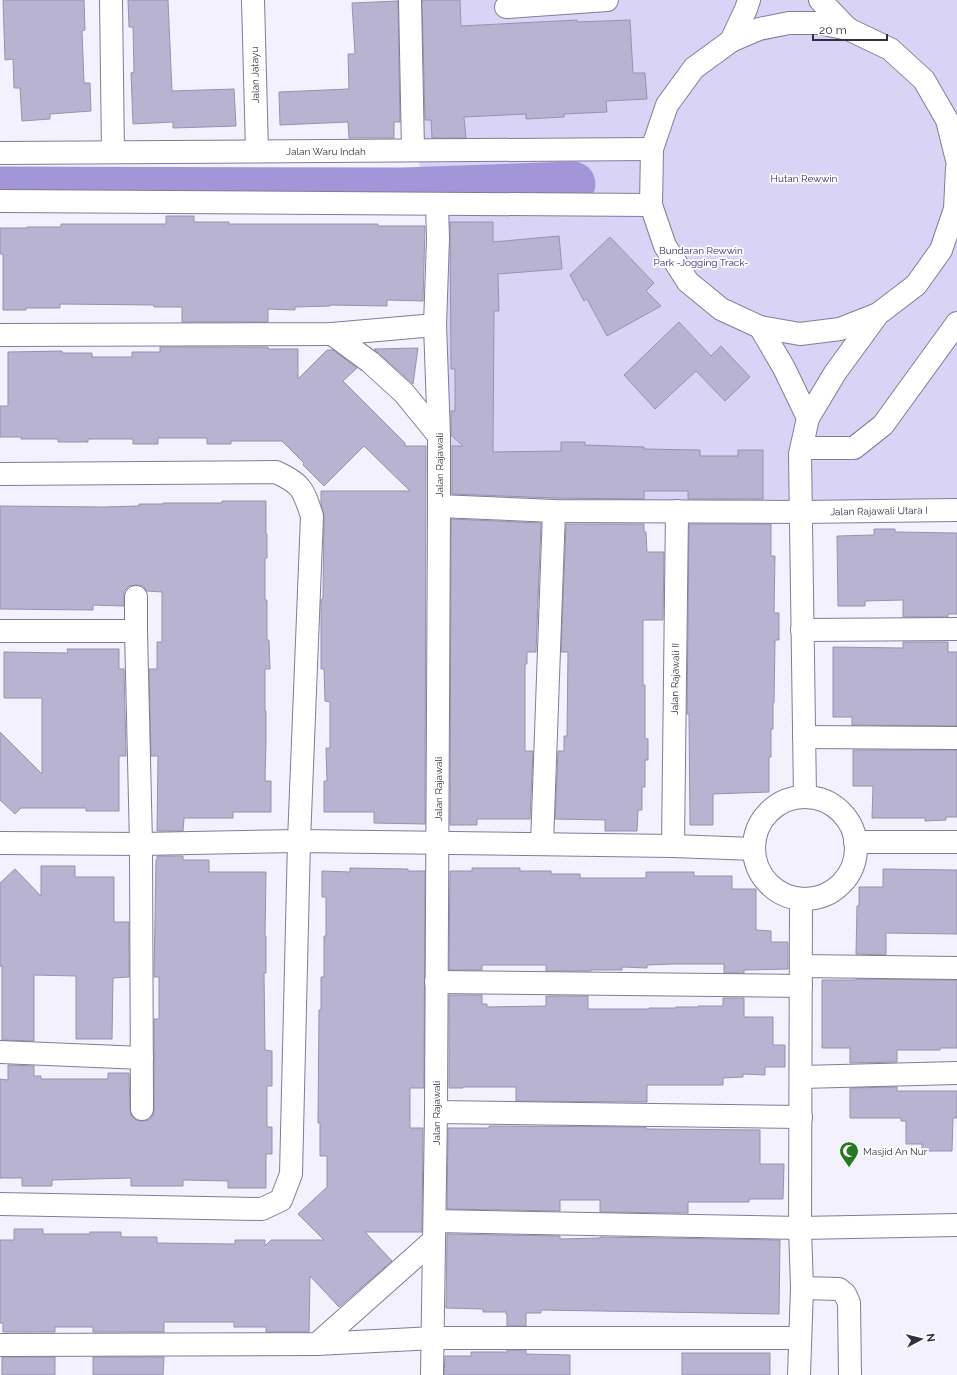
<svg xmlns="http://www.w3.org/2000/svg" width="957" height="1375" viewBox="0 0 957 1375" font-family="Raleway,sans-serif">
<style>
.green{fill:#d9d4f6}
.lines{fill:none;stroke-linecap:round;stroke-linejoin:round}
.river{stroke:#a296d9;stroke-width:45}
.building{fill:#b7b3d0;stroke:#9692ae}
.minor-casing{stroke:#807c98;stroke-width:24}
.minor{stroke:#fff;stroke-width:22}
.labels{text-anchor:middle;dominant-baseline:central;stroke-width:3.5;stroke-linejoin:round;paint-order:stroke}
.street-label{font-size:10px;fill:#32303c;stroke:#fff}
.park-label{font-size:10px;fill:#3b2371;stroke:#fff}
.poi-label{font-size:10px;fill:#32303c;stroke:#fff;text-anchor:start}
</style>
<rect width="100%" height="100%" fill="#f3f1fe"/>
<path class="green" d="M 410,0 L 957,0 L 957,508 L 439,506 L 437,204 L 413,150 Z"/>
<g class="lines">
<path class="river" d="M 0,189 L 403,190 L 573,184"/>
</g>
<g class="building">
<path d="M 3,0 L 84,0 L 85,30 L 82,31 L 84,83 L 90,83 L 91,111 L 50,114 L 50,119 L 22,121 L 20,88 L 14,88 L 13,59 L 5,60 Z"/>
<path d="M 128,0 L 168,0 L 172,91 L 234,89 L 236,126 L 173,128 L 173,122 L 133,124 L 131,73 L 134,72 L 133,27 L 129,27 Z"/>
<path d="M 422,0 L 460,0 L 461,26 L 577,20 L 577,22 L 630,20 L 633,73 L 645,73 L 647,99 L 606,101 L 607,112 L 564,114 L 564,117 L 526,119 L 526,114 L 464,117 L 466,138 L 432,138 L 431,120 L 425,120 Z"/>
<path d="M 398,1 L 400,122 L 394,122 L 394,138 L 349,138 L 348,122 L 280,125 L 279,92 L 349,89 L 348,54 L 355,54 L 352,3 Z"/>
<path d="M 166,216 L 194,216 L 194,222 L 229,222 L 229,224 L 378,224 L 378,226 L 425,226 L 423,301 L 387,300 L 387,306 L 330,305 L 330,306 L 295,307 L 295,310 L 268,309 L 268,322 L 182,322 L 182,307 L 154,307 L 154,305 L 60,304 L 60,308 L 26,308 L 26,310 L 3,310 L 3,254 L 0,254 L 0,228 L 27,228 L 27,227 L 61,227 L 61,224 L 166,224 Z"/>
<path d="M 450,222 L 493,222 L 493,242 L 559,236 L 562,269 L 498,274 L 499,311 L 494,311 L 493,452 L 561,451 L 561,442 L 585,442 L 585,445 L 644,447 L 644,449 L 700,450 L 700,456 L 738,456 L 738,450 L 763,450 L 763,499 L 688,499 L 688,491 L 644,491 L 644,499 L 554,498 L 452,494 L 452,446 L 463,446 L 451,435 L 451,411 L 455,411 L 455,369 L 451,369 Z"/>
<path d="M 610,237 L 654,283 L 646,291 L 661,306 L 607,336 L 587,299 L 584,301 L 570,275 Z"/>
<path d="M 679,322 L 711,356 L 721,346 L 750,377 L 725,401 L 696,371 L 655,409 L 624,375 Z"/>
<path d="M 160,347 L 268,347 L 268,349 L 298,349 L 298,379 L 327,350 L 333,350 L 357,368 L 343,381 L 405,443 L 405,446 L 426,446 L 425,824 L 374,823 L 374,812 L 324,812 L 324,781 L 327,781 L 326,748 L 330,748 L 330,702 L 325,701 L 324,669 L 321,669 L 321,600 L 323,598 L 324,516 L 321,504 L 321,491 L 410,491 L 364,446 L 324,486 L 303,465 L 304,463 L 282,441 L 231,441 L 231,444 L 207,444 L 207,438 L 158,438 L 158,444 L 133,444 L 133,439 L 88,439 L 88,442 L 58,442 L 58,439 L 21,439 L 21,437 L 0,437 L 0,406 L 8,406 L 8,352 L 62,351 L 62,353 L 92,353 L 92,357 L 132,357 L 132,352 L 160,352 Z"/>
<path d="M 418,348 L 413,384 L 374,349 L 375,349 Z"/>
<path d="M 222,501 L 266,501 L 266,534 L 267,534 L 267,558 L 265,558 L 265,600 L 267,600 L 267,640 L 269,640 L 270,669 L 265,669 L 265,711 L 266,711 L 266,742 L 265,781 L 271,781 L 271,812 L 233,812 L 233,818 L 184,818 L 183,831 L 157,831 L 158,756 L 151,756 L 149,669 L 157,669 L 157,642 L 162,642 L 162,592 L 147,591 L 143,586 L 136,585 L 129,586 L 124,591 L 124,606 L 93,605 L 93,610 L 0,609 L 0,506 L 103,507 L 139,506 L 139,504 L 163,504 L 163,503 L 222,503 Z"/>
<path d="M 451,519 L 541,523 L 536,652 L 527,652 L 527,664 L 525,664 L 525,751 L 533,751 L 530,819 L 477,819 L 477,825 L 450,825 Z"/>
<path d="M 566,524 L 644,524 L 644,532 L 646,532 L 647,552 L 664,552 L 663,620 L 643,620 L 643,685 L 645,685 L 645,738 L 648,739 L 648,760 L 645,760 L 645,787 L 642,787 L 642,810 L 638,810 L 637,831 L 605,831 L 605,820 L 555,819 L 558,751 L 564,751 L 564,736 L 567,736 L 568,652 L 561,652 Z"/>
<path d="M 689,524 L 771,524 L 771,556 L 775,556 L 774,613 L 779,613 L 779,640 L 775,640 L 774,703 L 773,703 L 773,729 L 771,729 L 771,757 L 769,757 L 769,792 L 713,794 L 713,825 L 690,825 L 689,714 L 687,714 Z"/>
<path d="M 874,529 L 895,529 L 895,532 L 957,533 L 957,614 L 948,614 L 948,617 L 903,617 L 903,600 L 865,601 L 865,606 L 838,606 L 837,536 L 874,535 Z"/>
<path d="M 903,642 L 948,642 L 948,652 L 957,652 L 957,726 L 852,725 L 852,717 L 833,717 L 833,647 L 903,648 Z"/>
<path d="M 67,649 L 119,649 L 119,669 L 124,669 L 126,756 L 119,756 L 119,811 L 86,811 L 86,808 L 21,808 L 15,814 L 0,800 L 0,732 L 42,774 L 42,698 L 4,698 L 4,652 L 68,653 Z"/>
<path d="M 853,750 L 957,750 L 957,817 L 946,817 L 946,820 L 925,821 L 925,818 L 872,818 L 873,786 L 853,786 Z"/>
<path d="M 157,856 L 183,856 L 183,860 L 209,860 L 209,872 L 266,872 L 265,936 L 266,936 L 266,973 L 264,973 L 265,1050 L 272,1051 L 272,1086 L 267,1086 L 267,1127 L 272,1127 L 272,1154 L 266,1154 L 266,1188 L 228,1188 L 228,1181 L 183,1180 L 183,1186 L 131,1186 L 131,1178 L 52,1180 L 52,1186 L 22,1186 L 22,1178 L 0,1178 L 0,1079 L 8,1080 L 8,1065 L 34,1066 L 34,1076 L 41,1076 L 41,1079 L 108,1079 L 108,1073 L 129,1073 L 130,1109 L 131,1115 L 136,1120 L 142,1121 L 149,1120 L 153,1115 L 154,1109 L 154,1019 L 159,1019 L 159,977 L 154,977 L 156,860 L 157,860 Z"/>
<path d="M 41,866 L 75,866 L 75,877 L 114,877 L 114,922 L 129,922 L 129,977 L 113,978 L 112,1039 L 76,1039 L 76,976 L 34,975 L 34,1041 L 2,1040 L 2,965 L 0,967 L 0,883 L 15,869 L 41,896 Z"/>
<path d="M 350,868 L 408,869 L 408,871 L 425,871 L 424,1088 L 410,1088 L 410,1128 L 423,1128 L 422,1232 L 365,1232 L 392,1261 L 339,1307 L 310,1276 L 309,1332 L 266,1332 L 266,1327 L 234,1327 L 234,1322 L 164,1322 L 164,1332 L 93,1332 L 93,1327 L 55,1327 L 55,1332 L 3,1332 L 3,1323 L 0,1323 L 0,1240 L 14,1240 L 14,1229 L 43,1229 L 43,1234 L 90,1234 L 90,1232 L 121,1232 L 121,1237 L 157,1237 L 157,1243 L 235,1244 L 235,1240 L 265,1240 L 265,1246 L 271,1240 L 324,1240 L 298,1214 L 327,1187 L 327,1156 L 320,1156 L 320,1123 L 318,1123 L 319,1010 L 321,1010 L 321,977 L 324,977 L 324,936 L 326,936 L 326,897 L 322,897 L 322,871 L 350,872 Z"/>
<path d="M 472,868 L 520,868 L 520,871 L 551,871 L 551,874 L 580,874 L 580,878 L 646,878 L 646,872 L 694,872 L 694,876 L 732,876 L 732,889 L 756,889 L 756,930 L 771,931 L 771,942 L 788,942 L 788,969 L 744,970 L 744,973 L 724,973 L 724,964 L 673,964 L 647,965 L 647,968 L 622,967 L 622,970 L 591,970 L 591,971 L 546,971 L 546,965 L 482,965 L 482,970 L 449,970 L 450,871 L 472,871 Z"/>
<path d="M 883,869 L 957,870 L 957,934 L 886,933 L 886,955 L 856,954 L 857,906 L 859,906 L 859,887 L 883,887 Z"/>
<path d="M 856,979 L 957,980 L 957,1048 L 940,1048 L 940,1050 L 897,1050 L 897,1062 L 850,1063 L 850,1048 L 822,1048 L 822,980 L 856,980 Z"/>
<path d="M 449,995 L 482,995 L 482,1004 L 487,1004 L 487,1007 L 546,1006 L 546,996 L 588,996 L 588,1009 L 649,1009 L 649,1008 L 676,1008 L 676,1007 L 698,1007 L 698,1006 L 723,1006 L 723,998 L 744,998 L 744,1017 L 773,1017 L 773,1045 L 785,1045 L 785,1067 L 765,1067 L 765,1075 L 743,1074 L 743,1077 L 723,1078 L 723,1085 L 647,1085 L 647,1102 L 516,1101 L 516,1087 L 463,1087 L 463,1088 L 449,1088 Z"/>
<path d="M 897,1087 L 897,1091 L 957,1091 L 957,1118 L 953,1118 L 952,1151 L 922,1151 L 922,1144 L 906,1144 L 906,1121 L 901,1121 L 901,1118 L 850,1118 L 850,1088 Z"/>
<path d="M 489,1126 L 646,1127 L 646,1129 L 760,1130 L 760,1164 L 784,1164 L 783,1199 L 749,1199 L 749,1202 L 688,1202 L 688,1213 L 600,1212 L 600,1200 L 560,1200 L 560,1211 L 447,1209 L 448,1128 L 489,1128 Z"/>
<path d="M 447,1234 L 560,1236 L 560,1239 L 600,1238 L 600,1237 L 780,1240 L 779,1314 L 541,1310 L 541,1313 L 526,1313 L 526,1326 L 507,1326 L 507,1314 L 506,1314 L 506,1312 L 483,1312 L 483,1309 L 446,1308 Z"/>
<path d="M 507,1350 L 526,1350 L 526,1354 L 570,1355 L 570,1375 L 444,1375 L 445,1356 L 471,1356 L 471,1352 L 507,1352 Z"/>
<rect x="682" y="1353" width="88" height="22"/>
<rect x="2" y="1357" width="53" height="18"/>
<path d="M 93,1357 L 164,1357 L 163,1375 L 93,1375 Z"/>
</g>
<g class="lines">
<defs>
<g id="minor">
<path d="M 111,0 L 113,152"/>
<path d="M 253,0 L 257,151"/>
<path d="M 410,0 L 413,150"/>
<path d="M 820,0 L 848,29"/>
<path d="M 506,7 L 607,0"/>
<path d="M 731,41 L 746,9 L 749,0"/>
<path d="M 0,153 L 652,149"/>
<path d="M 957,160 L 947,120 L 924,80 L 890,49 L 848,29 L 819,23 L 789,23 L 759,29 L 731,41 L 694,68 L 667,105 L 652,149 L 651,205 L 665,246 L 688,282 L 721,309 L 760,327 L 800,334 L 840,329 L 878,314 L 916,285 L 941,250 L 955,209 L 957,168"/>
<path d="M 0,201 L 651,205"/>
<path d="M 760,327 L 784,368 L 808,418"/>
<path d="M 332,334 L 370,362 L 404,393 L 439,436"/>
<path d="M 0,335 L 332,334 L 435,325"/>
<path d="M 802,448 L 854,448 L 883,425 L 957,323"/>
<path d="M 0,474 L 276,472 C 302,484 303,489 312,516 L 299,841 L 291,1174 L 281,1200 L 262,1209 L 0,1204"/>
<path d="M 439,506 L 554,511 L 801,512 L 957,510"/>
<path d="M 136,597 L 136,631 L 141,844 L 142,1109"/>
<path d="M 802,630 L 957,629"/>
<path d="M 0,631 L 136,631"/>
<path d="M 804,737 L 957,738"/>
<path d="M 805,796 L 800,454 L 808,418 L 835,373 L 878,314"/>
<circle cx="805" cy="848" r="51"/>
<path d="M 855,842 L 957,842"/>
<path d="M 0,843 L 141,844 L 299,841 L 673,846 L 754,849"/>
<path d="M 542,844 L 554,511"/>
<path d="M 673,846 L 677,511"/>
<path d="M 801,966 L 957,968"/>
<path d="M 436,982 L 801,986"/>
<path d="M 0,1052 L 142,1058"/>
<path d="M 801,1077 L 957,1073"/>
<path d="M 436,1112 L 801,1117"/>
<path d="M 435,1221 L 800,1228 L 957,1225"/>
<path d="M 802,1288 L 839,1289 L 845,1294 L 849,1303 L 850,1375"/>
<path d="M 317,1344 L 434,1240"/>
<path d="M 0,1345 L 317,1344 L 434,1338 L 800,1338"/>
<path d="M 432,1375 L 436,1112 L 439,506 L 439,436 L 435,325 L 438,239 L 437,204"/>
<path d="M 799,1375 L 802,1288 L 800,1228 L 801,899"/>
</g>
</defs>
<use href="#minor" class="minor-casing"/>
<use href="#minor" class="minor"/>
</g>
<defs>
<symbol id="mosque-pin" viewBox="-11 -11 22 30"><path d="M0 17L-7.5 6A9.5 9.5 0 1 1 7.5 6Z" fill="#287821" stroke="#fff"/><path d="M3.5-4.9A6 6 0 1 0 3.5 4.9A5 5 0 1 1 3.5-4.9Z" fill="#fff"/></symbol>
</defs>
<g fill-rule="evenodd">
<use href="#mosque-pin" x="838" y="1140" width="22" height="30"/>
</g>
<g class="labels">
<g class="street-label">
<text transform="translate(255 75) rotate(-91)">Jalan Jatayu</text>
<text x="326" y="151">Jalan Waru Indah</text>
<text transform="translate(439 465) rotate(-90)">Jalan Rajawali</text>
<text transform="translate(879 511) rotate(-1)">Jalan Rajawali Utara I</text>
<text transform="translate(675 679) rotate(-89)">Jalan Rajawali II</text>
<text transform="translate(438 789) rotate(-90)">Jalan Rajawali</text>
<text transform="translate(436 1113) rotate(-90)">Jalan Rajawali</text>
</g>
<g class="park-label">
<text x="804" y="178">Hutan Rewwin</text>
<text x="701" y="250">Bundaran Rewwin<tspan x="701" dy="12">Park -Jogging Track-</tspan></text>
</g>
<g class="poi-label">
<text x="863" y="1151">Masjid An Nur</text>
</g>
</g>
<g transform="translate(921 1339) rotate(83)" stroke="#ffffff" stroke-width="3" paint-order="stroke">
<path d="M0-3L7 15L0 10L-7 15Z" fill="#32303c"/>
<text y="-6" font-size="11" font-weight="bold" text-anchor="middle" fill="#32303c">N</text>
</g>
<path d="M813 34v6h74v-6" fill="none" stroke="#32303c" stroke-width="2"/>
<text x="819" y="34" font-size="12" fill="#32303c" stroke="#ffffff" stroke-width="3" paint-order="stroke">20 m</text>
</svg>
